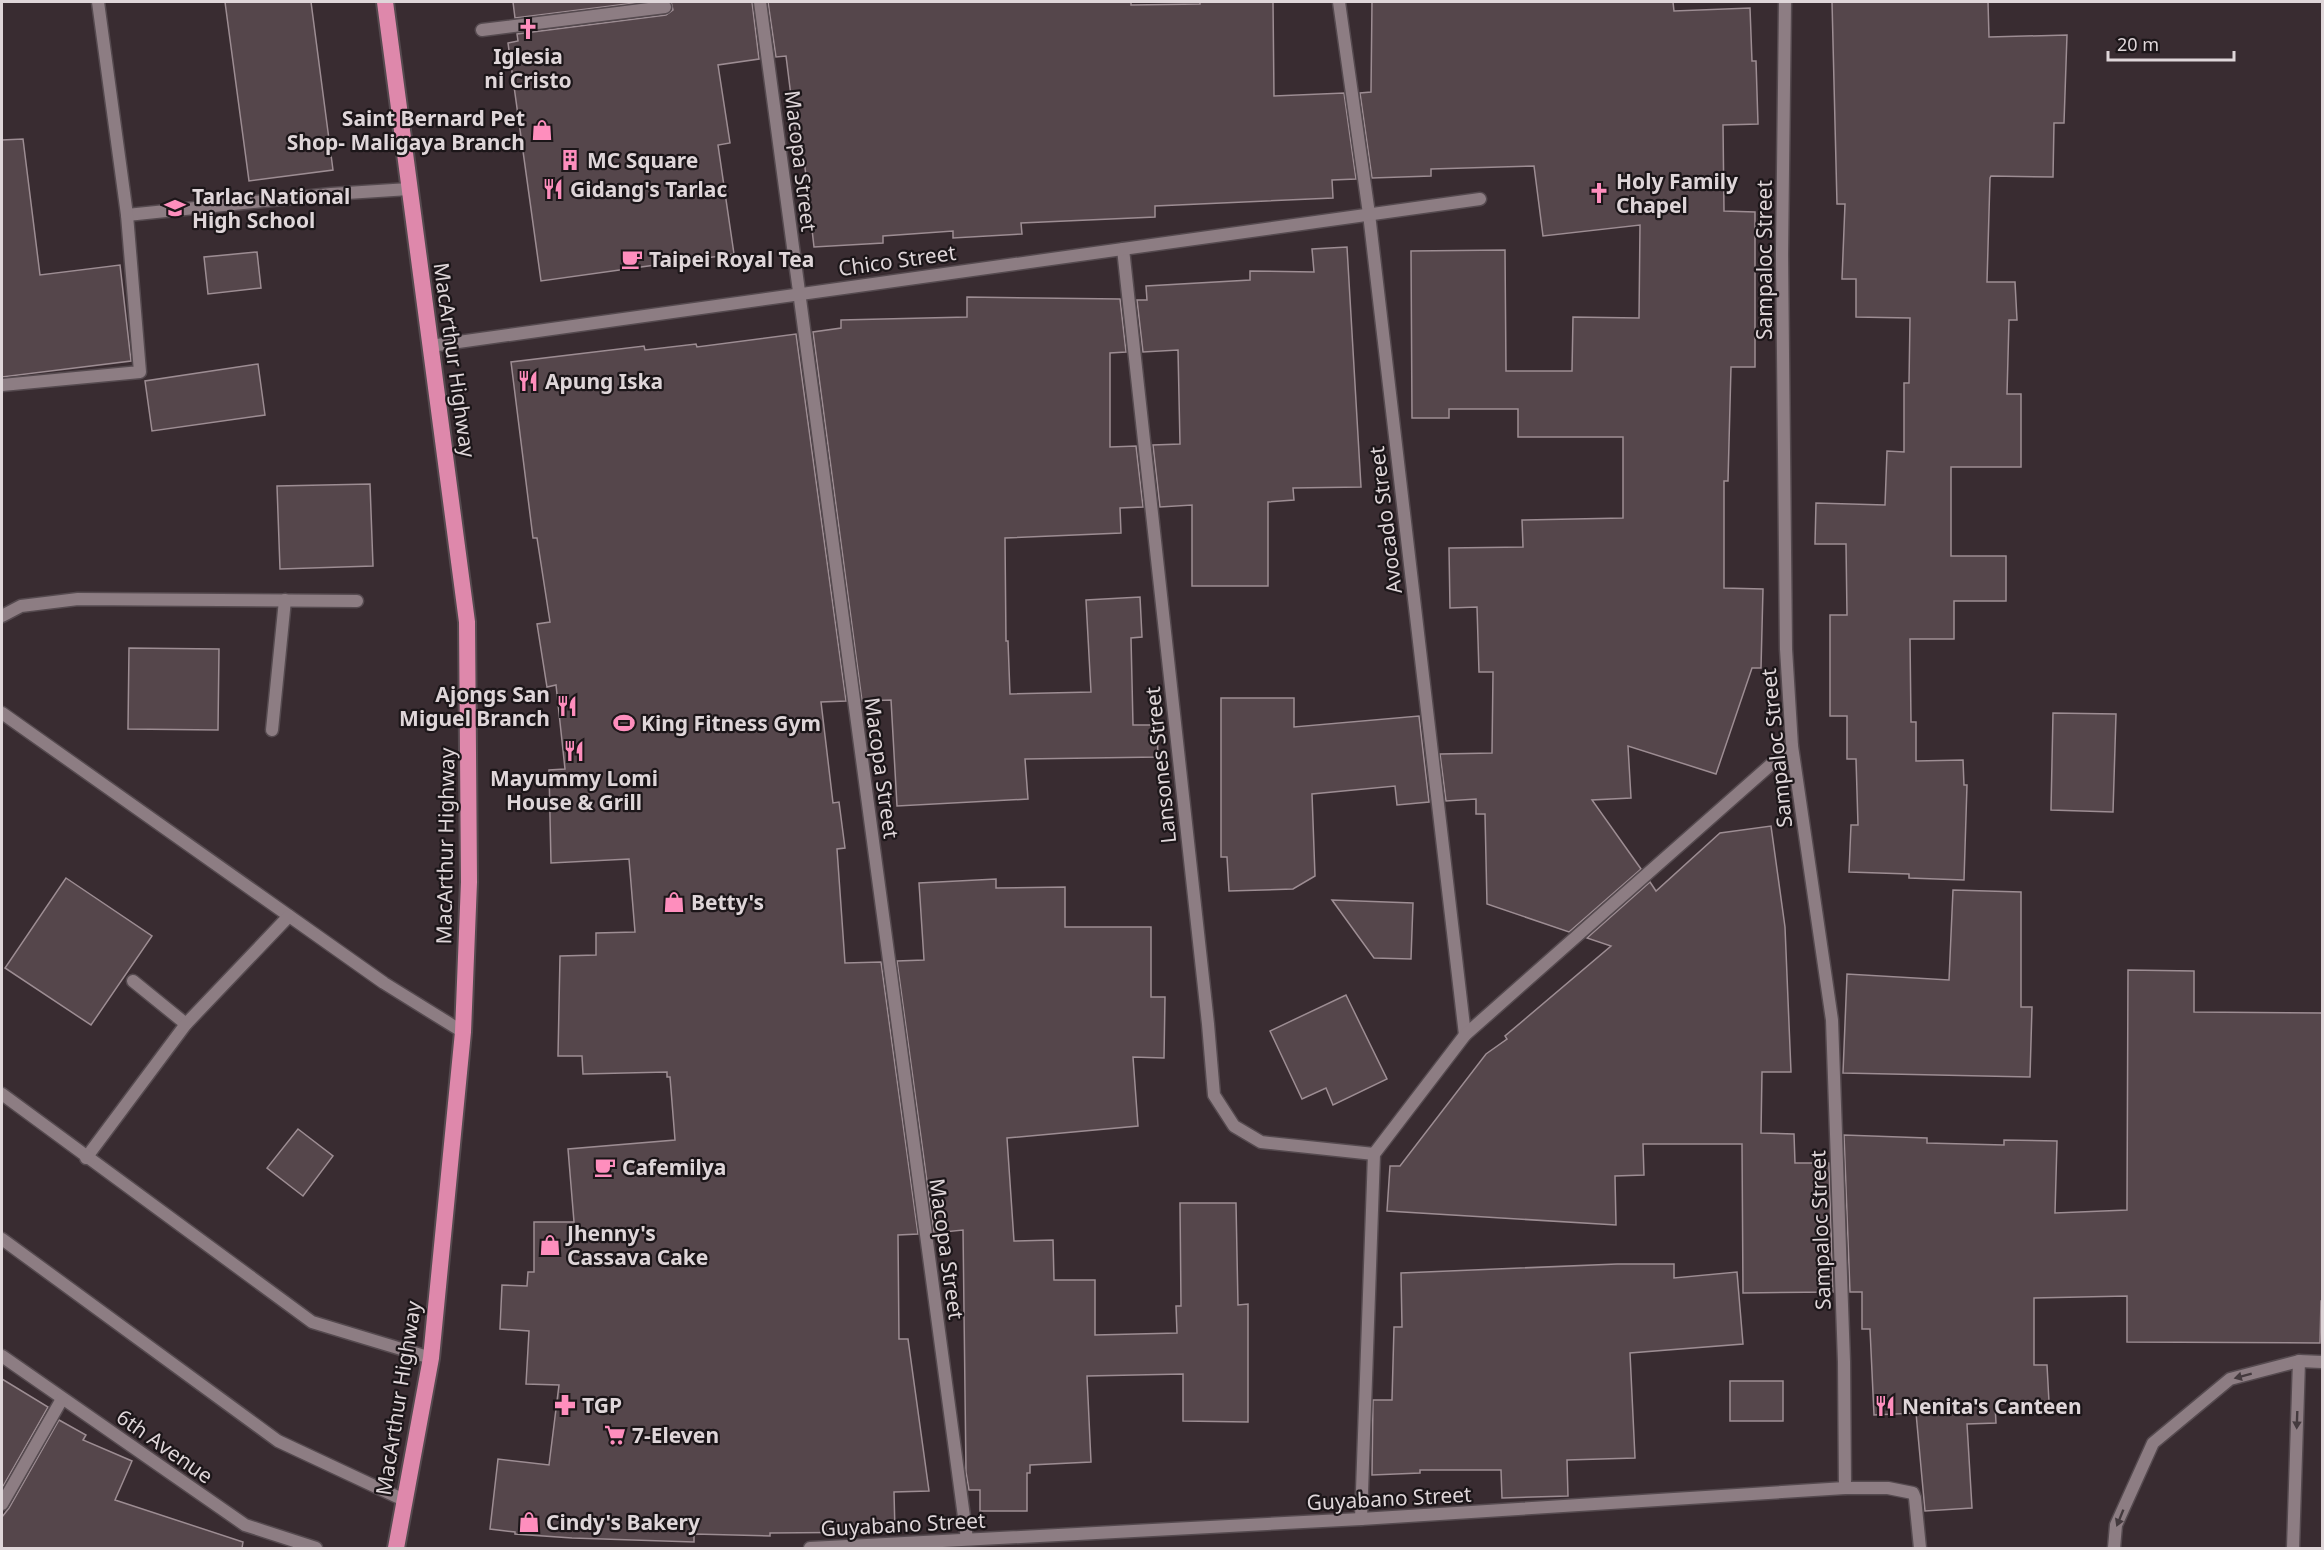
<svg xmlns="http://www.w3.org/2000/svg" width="2324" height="1550" viewBox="0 0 2324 1550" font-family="'Noto Sans',sans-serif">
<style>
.building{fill:#55464b;stroke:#9d8d93;stroke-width:1.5}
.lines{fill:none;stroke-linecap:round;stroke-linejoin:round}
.service-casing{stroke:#554a4f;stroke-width:15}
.minor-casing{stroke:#554a4f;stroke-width:15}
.trunk-casing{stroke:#554a4f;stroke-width:20}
.service{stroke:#8d7d83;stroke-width:12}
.minor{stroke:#8d7d83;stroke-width:12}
.trunk{stroke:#de88ab;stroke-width:16}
.oneway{fill:#443a3e}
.labels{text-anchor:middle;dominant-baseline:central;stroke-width:4.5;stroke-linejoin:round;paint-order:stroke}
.poi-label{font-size:21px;font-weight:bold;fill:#dfd6d9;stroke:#1c1619;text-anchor:start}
.street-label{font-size:21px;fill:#dfd6d9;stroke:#1c1619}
</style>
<rect width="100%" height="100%" fill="#392c31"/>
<g class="building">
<path d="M 225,2 L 311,2 L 333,170 L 249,181 Z"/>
<path d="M 513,2 L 643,2 L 515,18 Z"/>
<path d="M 671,2 L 752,2 L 759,59 L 718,65 L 730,143 L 718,145 L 734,254 L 541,281 L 508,43 L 518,41 L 517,34 L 666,15 L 673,10 Z"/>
<path d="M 768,2 L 1131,2 L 1131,5 L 1200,4 L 1200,2 L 1273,2 L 1274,96 L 1344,93 L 1356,179 L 1332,180 L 1333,198 L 1155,206 L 1155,217 L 1021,223 L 1022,234 L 953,238 L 953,231 L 883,236 L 883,243 L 814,247 L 804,159 L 799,160 L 786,56 L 776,57 Z"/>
<path d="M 1372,2 L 1673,2 L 1674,11 L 1750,8 L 1752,61 L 1756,61 L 1758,124 L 1723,125 L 1724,211 L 1755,212 L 1755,367 L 1731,367 L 1728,481 L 1724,481 L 1724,588 L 1763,589 L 1761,668 L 1752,668 L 1716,774 L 1628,746 L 1631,798 L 1592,800 L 1641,869 L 1569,932 L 1487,904 L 1485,814 L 1476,814 L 1476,799 L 1446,801 L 1440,754 L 1492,753 L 1493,672 L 1479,672 L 1477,607 L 1450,608 L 1449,548 L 1523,547 L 1522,520 L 1623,518 L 1623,437 L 1518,437 L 1518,409 L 1449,409 L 1449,418 L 1412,418 L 1411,251 L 1505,250 L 1506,371 L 1572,371 L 1573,317 L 1639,318 L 1640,225 L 1543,236 L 1534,166 L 1431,169 L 1431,176 L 1372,178 L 1360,93 L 1371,92 Z"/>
<path d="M 1832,2 L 1988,2 L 1989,37 L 2067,35 L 2064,123 L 2054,123 L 2053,177 L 1991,176 L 1990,178 L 1987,282 L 2015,282 L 2017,320 L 2009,320 L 2007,394 L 2021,394 L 2021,467 L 1951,467 L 1951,556 L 2006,556 L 2006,601 L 1954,601 L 1954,639 L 1910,639 L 1911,722 L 1916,722 L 1916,761 L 1963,760 L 1964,785 L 1967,785 L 1964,880 L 1909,878 L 1909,874 L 1849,872 L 1851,825 L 1858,825 L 1856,759 L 1847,759 L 1847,716 L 1830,716 L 1830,615 L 1847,615 L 1846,544 L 1815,544 L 1816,503 L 1885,505 L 1887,451 L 1904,452 L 1904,383 L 1909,383 L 1910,318 L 1856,317 L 1856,279 L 1842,279 L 1845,204 L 1837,204 Z"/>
<path d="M 23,139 L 40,275 L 120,265 L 131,361 L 2,377 L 2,140 Z"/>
<path d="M 1347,247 L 1361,487 L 1293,488 L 1294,500 L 1268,502 L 1268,586 L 1192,586 L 1192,505 L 1160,507 L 1153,445 L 1180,444 L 1178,350 L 1143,352 L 1137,300 L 1147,300 L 1146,286 L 1250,280 L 1250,271 L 1314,272 L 1312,249 Z"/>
<path d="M 257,252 L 261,288 L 208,294 L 204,257 Z"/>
<path d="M 967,297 L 1120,299 L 1126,352 L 1110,353 L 1110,447 L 1136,446 L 1143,507 L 1120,508 L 1121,533 L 1005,538 L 1006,641 L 1008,641 L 1010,694 L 1091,692 L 1086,600 L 1140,597 L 1142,637 L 1131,638 L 1133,725 L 1157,725 L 1158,757 L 1025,759 L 1028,799 L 897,806 L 891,700 L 862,701 L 813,332 L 841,328 L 841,320 L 967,317 Z"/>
<path d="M 796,334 L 846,701 L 821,702 L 833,803 L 839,802 L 845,848 L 837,849 L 845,963 L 881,962 L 918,1234 L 898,1235 L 899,1339 L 908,1339 L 929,1491 L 894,1492 L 895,1532 L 770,1533 L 770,1536 L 694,1534 L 694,1542 L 572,1538 L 515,1534 L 515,1532 L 490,1529 L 498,1459 L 549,1465 L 559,1385 L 526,1384 L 529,1331 L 500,1329 L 502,1285 L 527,1286 L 528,1272 L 534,1272 L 534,1222 L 574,1222 L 568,1149 L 675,1140 L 670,1077 L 667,1077 L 667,1072 L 583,1074 L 582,1056 L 558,1056 L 560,956 L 596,955 L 596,933 L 635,932 L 629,859 L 551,863 L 549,770 L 565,769 L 556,685 L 547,687 L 537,624 L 550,622 L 537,538 L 533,538 L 511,362 L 644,346 L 645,350 L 696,344 L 697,347 Z"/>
<path d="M 258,364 L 265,415 L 152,431 L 145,381 Z"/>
<path d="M 370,484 L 373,566 L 280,569 L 277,486 Z"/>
<path d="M 129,648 L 219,649 L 218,730 L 128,729 Z"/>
<path d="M 1221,698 L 1294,698 L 1294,727 L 1419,716 L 1429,802 L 1397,805 L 1395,786 L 1312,794 L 1315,876 L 1293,889 L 1229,891 L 1227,857 L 1221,857 Z"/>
<path d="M 2053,713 L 2116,714 L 2113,812 L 2051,810 Z"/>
<path d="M 1771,826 L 1785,927 L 1791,1072 L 1762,1072 L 1761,1133 L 1794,1134 L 1795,1163 L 1829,1163 L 1833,1292 L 1743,1293 L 1742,1144 L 1643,1144 L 1644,1175 L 1615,1176 L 1616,1225 L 1387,1211 L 1390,1166 L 1400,1166 L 1486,1054 L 1507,1039 L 1505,1036 L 1611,946 L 1587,938 L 1650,882 L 1656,891 L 1720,833 Z"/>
<path d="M 66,878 L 152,936 L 91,1025 L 5,968 Z"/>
<path d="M 996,879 L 996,888 L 1065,887 L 1065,927 L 1151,927 L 1151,997 L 1165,997 L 1164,1058 L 1133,1057 L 1138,1126 L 1007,1138 L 1014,1241 L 1053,1240 L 1054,1280 L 1095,1280 L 1095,1335 L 1177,1333 L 1176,1306 L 1181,1306 L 1180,1203 L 1236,1203 L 1238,1305 L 1248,1304 L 1248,1422 L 1183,1421 L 1183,1374 L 1087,1376 L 1091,1462 L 1030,1465 L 1030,1473 L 1027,1473 L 1027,1511 L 980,1511 L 980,1490 L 969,1490 L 966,1472 L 963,1230 L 934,1233 L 897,961 L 924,960 L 919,883 Z"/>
<path d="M 1953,890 L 2021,892 L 2021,1007 L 2032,1007 L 2030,1077 L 1843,1073 L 1847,974 L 1949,980 Z"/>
<path d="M 1332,900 L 1413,903 L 1411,959 L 1374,958 Z"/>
<path d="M 2128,970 L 2194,971 L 2194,1012 L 2322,1013 L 2322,1301 L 2321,1301 L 2320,1343 L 2127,1342 L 2127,1296 L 2034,1298 L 2034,1365 L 2047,1365 L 2049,1402 L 1995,1404 L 1996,1423 L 1967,1424 L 1972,1508 L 1925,1511 L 1916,1413 L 1874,1415 L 1870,1329 L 1862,1329 L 1862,1292 L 1850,1292 L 1844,1135 L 1927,1138 L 1927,1143 L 2004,1145 L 2004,1140 L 2057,1141 L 2055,1213 L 2127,1210 Z"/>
<path d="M 1346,995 L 1387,1079 L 1333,1105 L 1326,1088 L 1302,1099 L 1270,1031 Z"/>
<path d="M 298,1129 L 333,1156 L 303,1196 L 267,1168 Z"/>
<path d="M 1617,1264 L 1674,1264 L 1674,1278 L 1737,1272 L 1743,1344 L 1630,1353 L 1635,1458 L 1567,1460 L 1568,1496 L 1502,1498 L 1501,1470 L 1420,1470 L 1420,1473 L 1372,1475 L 1373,1400 L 1392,1400 L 1394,1327 L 1402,1327 L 1401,1273 Z"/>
<path d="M 2,1379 L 48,1407 L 2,1488 Z"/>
<rect x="1730" y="1381" width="53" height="40"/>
<path d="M 59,1420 L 86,1435 L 83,1440 L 132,1461 L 115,1500 L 243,1542 L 242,1548 L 2,1548 L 2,1517 L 9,1508 Z"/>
</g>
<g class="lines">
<defs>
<g id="service">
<path d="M 482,30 L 665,7"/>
<path d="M 127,215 L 331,194 L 409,189"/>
<path d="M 2,385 L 140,372 L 127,215 L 98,2"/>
<path d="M 2,616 L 21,606 L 78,599 L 357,601"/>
<path d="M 2,713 L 384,983 L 463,1032"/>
<path d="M 272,730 L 285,600"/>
<path d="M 133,981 L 186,1024"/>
<path d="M 86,1158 L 186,1024 L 289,916"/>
<path d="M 2114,1548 L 2116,1525 L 2153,1443 L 2230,1379 L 2299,1361 L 2322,1362"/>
<path d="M 2293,1548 L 2299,1361"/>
</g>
<g id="minor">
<path d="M 760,2 L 967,1539"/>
<path d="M 1339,2 L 1369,214 L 1465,1035"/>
<path d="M 1785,2 L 1782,254 L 1786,649 L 1792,746 L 1832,1020 L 1844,1362 L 1845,1488"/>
<path d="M 1123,249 L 1208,1024 L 1214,1095 L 1234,1126 L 1261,1142 L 1374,1154"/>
<path d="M 430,346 L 1480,199"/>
<path d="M 2,1094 L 312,1322 L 431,1358"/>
<path d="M 2,1239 L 278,1441 L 404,1500"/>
<path d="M 2,1356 L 245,1525 L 316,1548"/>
<path d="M 2,1504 L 62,1399"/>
<path d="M 1361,1519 L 1374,1154 L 1465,1035 L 1792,746"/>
<path d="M 810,1548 L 1361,1519 L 1845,1488 L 1888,1488 L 1913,1493 L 1915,1498 L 1920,1548"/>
</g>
<path id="trunk" d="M 385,2 L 467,622 L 469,882 L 463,1032 L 431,1358 L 396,1548"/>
</defs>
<use href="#service" class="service-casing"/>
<use href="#minor" class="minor-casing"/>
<use href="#trunk" class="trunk-casing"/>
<use href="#service" class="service"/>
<use href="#minor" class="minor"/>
<use href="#trunk" class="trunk"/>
</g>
<defs><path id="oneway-solid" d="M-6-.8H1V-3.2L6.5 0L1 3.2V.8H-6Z" transform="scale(1.5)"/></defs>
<g class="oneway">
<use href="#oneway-solid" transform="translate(2243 1376) rotate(165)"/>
<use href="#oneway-solid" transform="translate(2297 1420) rotate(92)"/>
<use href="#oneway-solid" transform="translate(2120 1518) rotate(112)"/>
</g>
<defs>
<symbol id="church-bare" viewBox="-9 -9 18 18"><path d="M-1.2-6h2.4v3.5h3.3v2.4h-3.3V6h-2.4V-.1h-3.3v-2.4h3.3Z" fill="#fe8ebd" stroke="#1c1619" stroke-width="2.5" paint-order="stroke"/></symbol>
<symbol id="shop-bare" viewBox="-9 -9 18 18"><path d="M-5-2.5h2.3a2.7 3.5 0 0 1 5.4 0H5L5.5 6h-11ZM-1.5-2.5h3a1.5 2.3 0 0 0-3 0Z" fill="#fe8ebd" stroke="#1c1619" stroke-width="2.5" paint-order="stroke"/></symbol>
<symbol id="building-bare" viewBox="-9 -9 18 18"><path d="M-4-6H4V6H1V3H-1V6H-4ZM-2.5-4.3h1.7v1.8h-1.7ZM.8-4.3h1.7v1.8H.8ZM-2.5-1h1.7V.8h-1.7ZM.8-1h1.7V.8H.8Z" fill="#fe8ebd" stroke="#1c1619" stroke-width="2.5" paint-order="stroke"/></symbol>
<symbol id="restaurant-bare" viewBox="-9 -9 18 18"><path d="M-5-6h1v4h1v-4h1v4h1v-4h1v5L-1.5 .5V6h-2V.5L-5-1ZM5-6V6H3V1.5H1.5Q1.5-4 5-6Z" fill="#fe8ebd" stroke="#1c1619" stroke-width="2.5" paint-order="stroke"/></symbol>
<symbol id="school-bare" viewBox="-9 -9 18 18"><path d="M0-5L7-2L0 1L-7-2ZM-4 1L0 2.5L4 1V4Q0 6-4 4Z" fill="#fe8ebd" stroke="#1c1619" stroke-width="2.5" paint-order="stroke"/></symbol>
<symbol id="cafe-bare" viewBox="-9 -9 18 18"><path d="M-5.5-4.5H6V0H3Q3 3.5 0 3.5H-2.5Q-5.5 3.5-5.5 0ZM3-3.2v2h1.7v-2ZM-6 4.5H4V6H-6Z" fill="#fe8ebd" stroke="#1c1619" stroke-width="2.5" paint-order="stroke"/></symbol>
<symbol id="stadium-bare" viewBox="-9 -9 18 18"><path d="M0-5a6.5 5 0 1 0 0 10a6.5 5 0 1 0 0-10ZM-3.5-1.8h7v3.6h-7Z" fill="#fe8ebd" stroke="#1c1619" stroke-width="2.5" paint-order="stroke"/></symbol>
<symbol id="pharmacy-bare" viewBox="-9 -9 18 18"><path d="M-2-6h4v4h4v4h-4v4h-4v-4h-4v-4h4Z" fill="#fe8ebd" stroke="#1c1619" stroke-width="2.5" paint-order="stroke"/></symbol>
<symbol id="supermarket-bare" viewBox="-9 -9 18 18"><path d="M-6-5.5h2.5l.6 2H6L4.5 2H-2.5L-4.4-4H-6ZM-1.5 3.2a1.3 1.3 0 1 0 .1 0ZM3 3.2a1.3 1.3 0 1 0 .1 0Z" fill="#fe8ebd" stroke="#1c1619" stroke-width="2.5" paint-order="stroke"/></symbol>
</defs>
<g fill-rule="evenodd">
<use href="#church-bare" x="513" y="14" width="30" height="30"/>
<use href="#shop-bare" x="527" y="115" width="30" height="30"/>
<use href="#building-bare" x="555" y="145" width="30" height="30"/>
<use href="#restaurant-bare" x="538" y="174" width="30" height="30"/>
<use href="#church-bare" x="1584" y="178" width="30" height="30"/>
<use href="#school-bare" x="160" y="193" width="30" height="30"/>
<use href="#cafe-bare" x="617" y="244" width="30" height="30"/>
<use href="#restaurant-bare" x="513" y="366" width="30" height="30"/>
<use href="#restaurant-bare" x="552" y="691" width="30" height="30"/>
<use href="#stadium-bare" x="609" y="708" width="30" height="30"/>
<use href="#restaurant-bare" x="559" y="736" width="30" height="30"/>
<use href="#shop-bare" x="659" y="887" width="30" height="30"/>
<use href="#cafe-bare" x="590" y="1152" width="30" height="30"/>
<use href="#shop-bare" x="535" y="1230" width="30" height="30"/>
<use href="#pharmacy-bare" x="550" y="1390" width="30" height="30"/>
<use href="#restaurant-bare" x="1870" y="1391" width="30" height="30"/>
<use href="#supermarket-bare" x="600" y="1420" width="30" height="30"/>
<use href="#shop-bare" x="514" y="1507" width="30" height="30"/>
</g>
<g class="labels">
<g class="poi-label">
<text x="528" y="56" text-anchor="middle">Iglesia<tspan x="528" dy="24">ni Cristo</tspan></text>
<text x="525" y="118" text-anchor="end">Saint Bernard Pet<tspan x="525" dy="24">Shop- Maligaya Branch</tspan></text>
<text x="587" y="160">MC Square</text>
<text x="1616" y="181">Holy Family<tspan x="1616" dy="24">Chapel</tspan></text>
<text x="570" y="189">Gidang's Tarlac</text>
<text x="192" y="196">Tarlac National<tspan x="192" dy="24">High School</tspan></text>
<text x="649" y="259">Taipei Royal Tea</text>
<text x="545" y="381">Apung Iska</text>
<text x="550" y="694" text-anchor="end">Ajongs San<tspan x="550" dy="24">Miguel Branch</tspan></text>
<text x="641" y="723">King Fitness Gym</text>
<text x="574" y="778" text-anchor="middle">Mayummy Lomi<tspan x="574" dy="24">House &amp; Grill</tspan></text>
<text x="691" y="902">Betty's</text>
<text x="622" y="1167">Cafemilya</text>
<text x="567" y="1233">Jhenny's<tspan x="567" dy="24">Cassava Cake</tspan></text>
<text x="582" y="1405">TGP</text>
<text x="1902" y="1406">Nenita's Canteen</text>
<text x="632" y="1435">7-Eleven</text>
<text x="546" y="1522">Cindy's Bakery</text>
</g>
<g class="street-label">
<text transform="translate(801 161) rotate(83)">Macopa Street</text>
<text transform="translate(897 260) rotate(-8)">Chico Street</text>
<text transform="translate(1764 260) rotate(-90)">Sampaloc Street</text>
<text transform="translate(455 360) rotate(82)">MacArthur Highway</text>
<text transform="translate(1385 520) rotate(-97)">Avocado Street</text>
<text transform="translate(1776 748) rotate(-96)">Sampaloc Street</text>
<text transform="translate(1160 765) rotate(-96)">Lansones Street</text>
<text transform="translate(882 768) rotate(82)">Macopa Street</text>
<text transform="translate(445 846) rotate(-89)">MacArthur Highway</text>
<text transform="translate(1820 1230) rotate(-92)">Sampaloc Street</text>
<text transform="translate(947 1249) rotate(82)">Macopa Street</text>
<text transform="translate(398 1398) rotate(-81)">MacArthur Highway</text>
<text transform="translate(165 1446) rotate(35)">6th Avenue</text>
<text transform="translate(1389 1498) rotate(-3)">Guyabano Street</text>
<text transform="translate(903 1524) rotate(-3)">Guyabano Street</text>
</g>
</g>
<rect width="2324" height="1550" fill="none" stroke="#dfd6d9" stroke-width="6"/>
<path d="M2108 51v9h126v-9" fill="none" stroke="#dfd6d9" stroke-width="3"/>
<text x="2117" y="51" font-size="18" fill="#dfd6d9" stroke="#1c1619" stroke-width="4.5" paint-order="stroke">20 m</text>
</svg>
